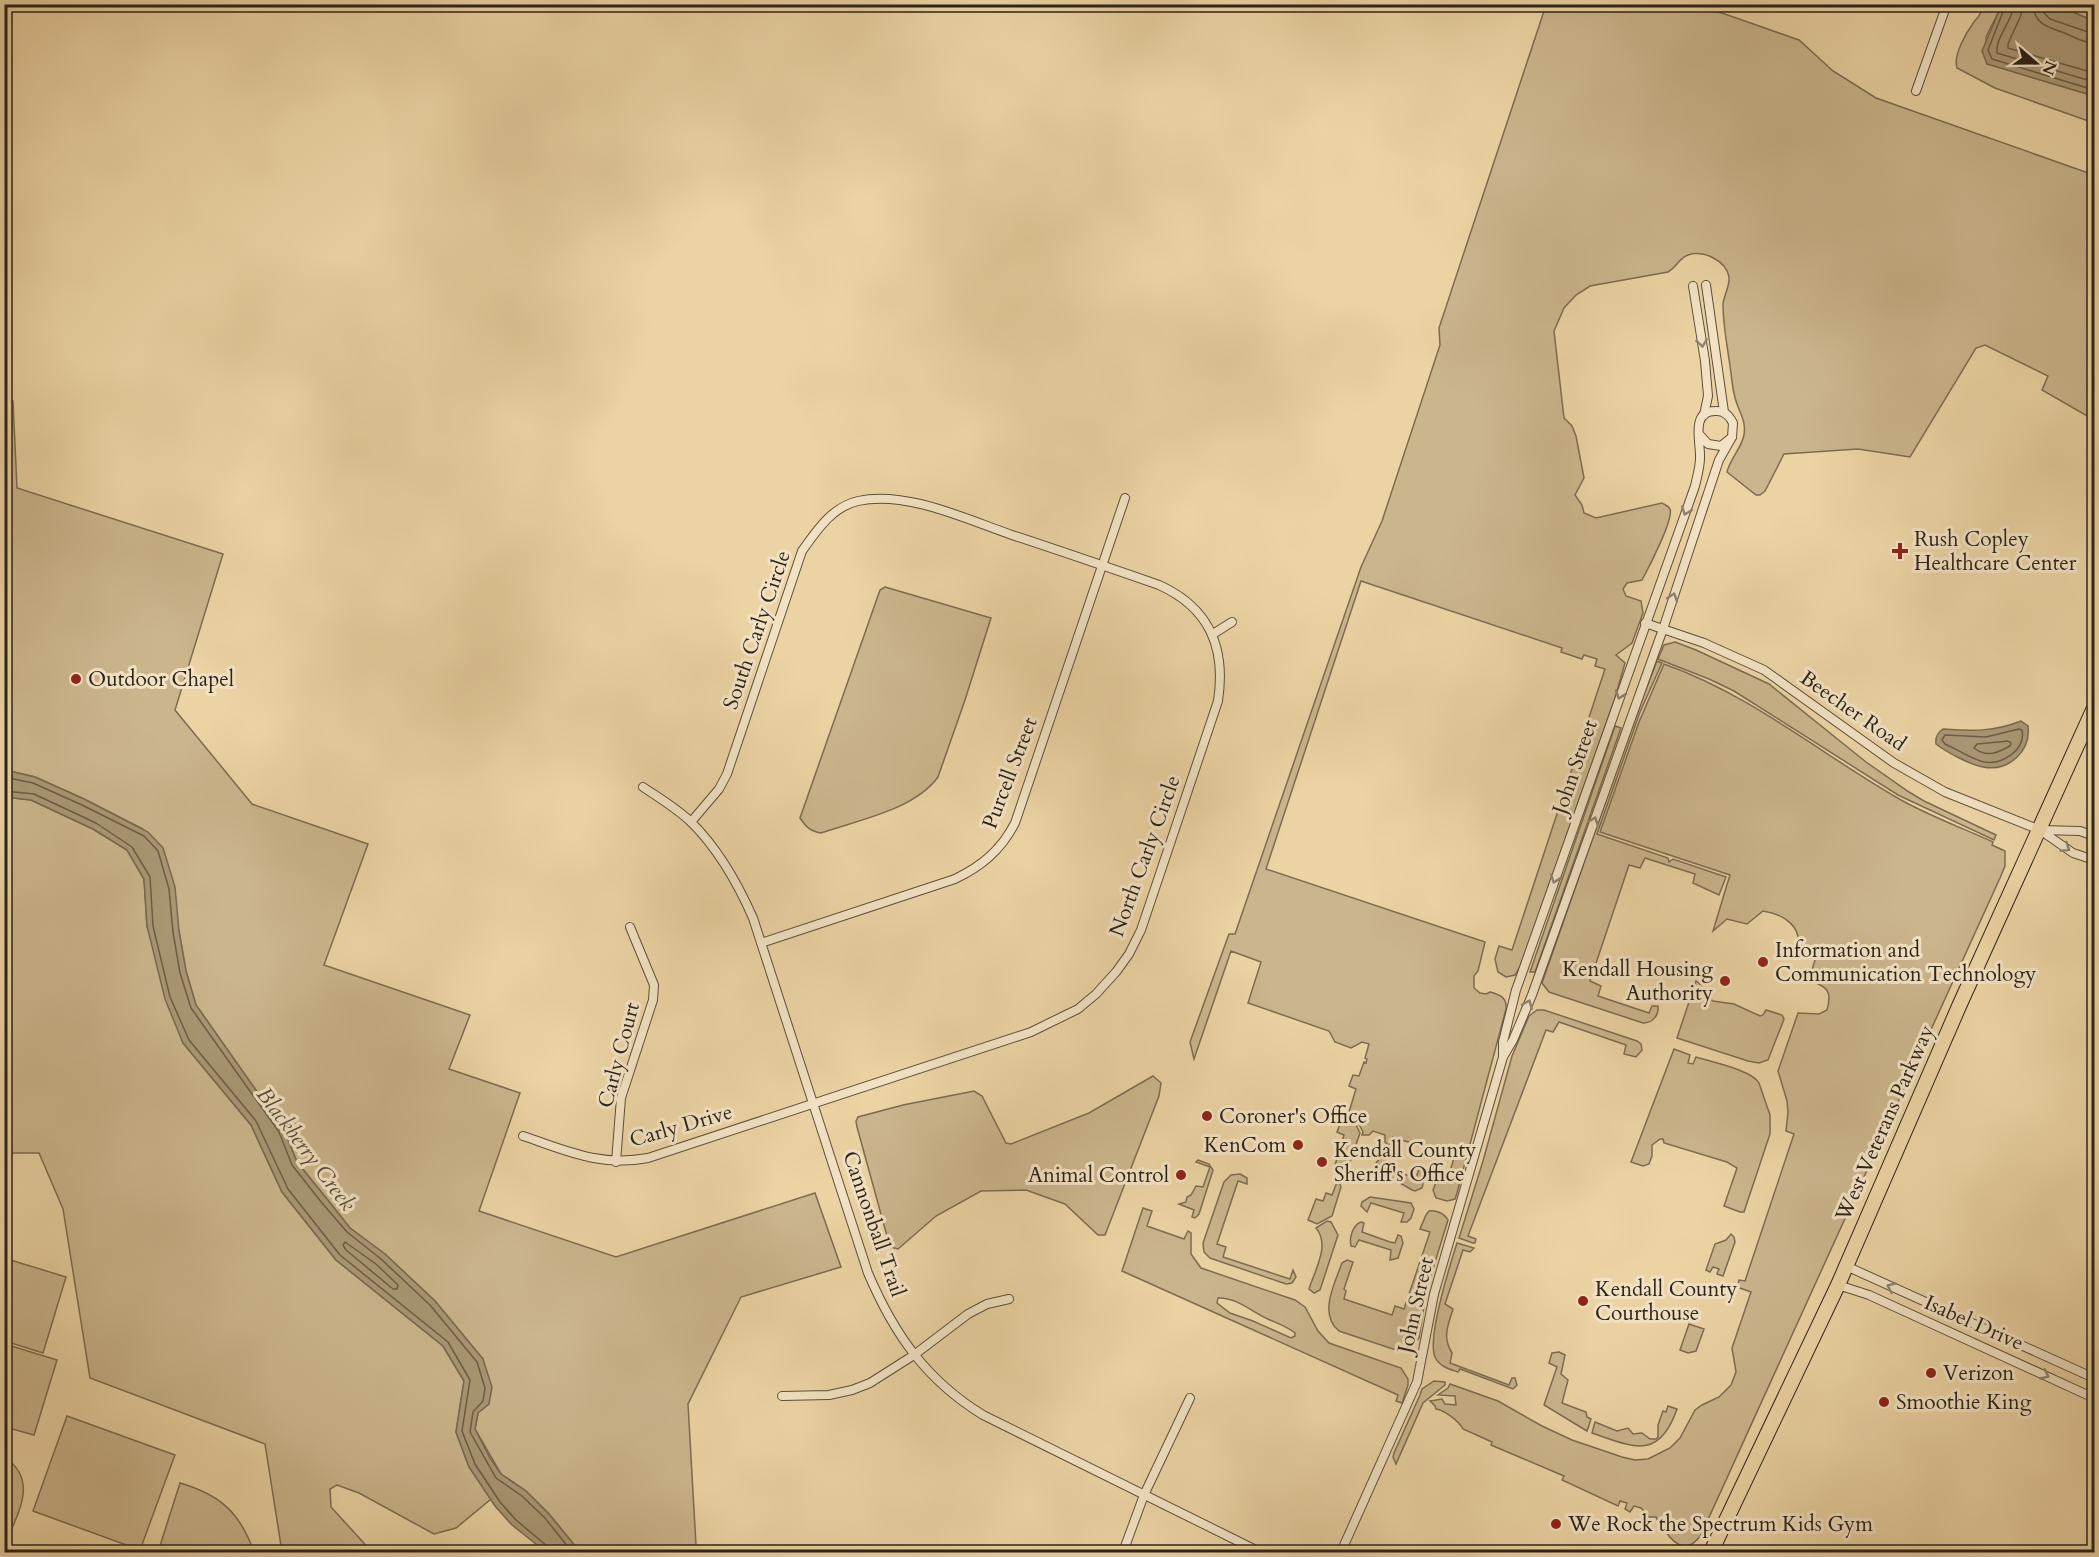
<svg xmlns="http://www.w3.org/2000/svg" width="2099" height="1557" viewBox="0 0 2099 1557" font-family="Cardo,serif">
<style>
.green{fill:#cbb58c;stroke:#7c6c52;stroke-width:1.5;fill-rule:evenodd}
.water{fill:#aa9774;stroke:#786950;stroke-width:1.5}
.lines{fill:none;stroke-linecap:round;stroke-linejoin:round}
.shore{stroke:#6b5d46;stroke-width:1.5}
.street-casing{stroke:#5c4f3c;stroke-width:10}
.primary-casing{stroke:#2c2319;stroke-width:16}
.street{stroke:#f2e2c3;stroke-width:8}
.primary{stroke:#ebd3a3;stroke-width:14}
.oneway{stroke:#8f826e}
.poi-dot{fill:#8f2418;stroke:#f2e2c3;stroke-width:2}
.labels{text-anchor:middle;dominant-baseline:central;stroke-width:6;stroke-linejoin:round;paint-order:stroke}
.poi-label{font-size:21px;fill:#2c2319;stroke:#f2e2c3;text-anchor:start}
.street-label{font-size:21px;fill:#2c2319;stroke:#f2e2c3}
.water-label{font-size:22px;font-style:italic;fill:#584c39;stroke:#f2e2c3}
</style>
<rect width="100%" height="100%" fill="#ebd3a3"/>
<filter id="stains"><feTurbulence type="fractalNoise" baseFrequency=".00333" numOctaves="4"/><feColorMatrix values="0 0 0 0 .2 0 0 0 0 .09 0 0 0 0 .02 0 0 0 .5 -.17"/></filter>
<radialGradient id="worn" r=".72"><stop offset=".6" stop-color="#630" stop-opacity="0"/><stop offset="1" stop-color="#630" stop-opacity=".3"/></radialGradient>
<g class="green">
<path d="M 1546,5 L 1678,5 L 1722,13 L 1799,40 L 1833,71 L 1876,98 L 2094,175 L 2094,420 L 2042,390 L 2048,376 L 1985,345 L 1976,348 L 1910,457 L 1858,449 L 1784,454 L 1765,491 L 1760,495 L 1756,495 L 1727,472 C 1730,459 1741,449 1744,435 C 1746,422 1741,415 1737,404 C 1733,394 1732,383 1731,373 C 1728,350 1723,326 1723,304 C 1724,295 1730,286 1729,277 C 1726,260 1703,250 1688,255 C 1679,258 1678,266 1668,272 L 1590,286 L 1576,295 L 1564,308 L 1554,331 L 1564,418 L 1572,426 L 1576,436 L 1584,478 L 1575,495 L 1582,505 L 1584,513 L 1596,518 L 1662,503 C 1665,505 1668,505 1670,509 C 1674,519 1648,569 1642,580 L 1627,583 L 1623,589 L 1626,596 L 1641,601 L 1643,613 L 1632,643 L 1616,655 L 1625,663 L 1615,698 L 1520,967 L 1515,975 L 1506,977 L 1498,972 L 1495,959 L 1499,946 L 1512,950 L 1605,669 L 1595,666 L 1597,659 L 1584,655 L 1582,659 L 1561,652 L 1562,648 L 1361,581 L 1266,869 L 1485,942 L 1478,971 L 1474,976 L 1474,988 L 1480,993 L 1486,994 L 1490,992 C 1500,995 1507,997 1506,1009 L 1457,1193 L 1455,1199 L 1447,1201 L 1436,1198 L 1433,1190 L 1439,1175 L 1448,1178 L 1454,1158 L 1434,1151 L 1431,1156 L 1423,1158 L 1426,1148 L 1393,1137 L 1389,1146 L 1385,1142 L 1385,1135 L 1373,1131 L 1369,1135 L 1362,1135 L 1363,1132 L 1353,1113 L 1349,1112 L 1356,1089 L 1349,1086 L 1353,1075 L 1359,1076 L 1364,1062 L 1366,1063 L 1367,1059 L 1365,1058 L 1369,1044 L 1362,1042 L 1351,1048 L 1335,1042 L 1329,1031 L 1248,1003 L 1261,962 L 1231,951 L 1194,1059 L 1190,1042 L 1229,934 L 1235,934 L 1361,567 L 1382,521 L 1440,345 L 1439,328 Z"/>
<path d="M 1979,5 L 2002,5 L 1986,37 L 1987,64 L 2094,96 L 2094,123 L 1995,88 L 1957,68 C 1953,55 1966,33 1974,22 C 1976,19 1979,17 1980,14 C 1982,11 1980,8 1979,5 Z"/>
<path d="M 2044,5 L 2094,5 L 2094,21 L 2070,11 Z"/>
<path d="M 5,398 L 13,401 L 17,488 L 223,554 L 175,710 L 252,804 L 368,844 L 324,965 L 470,1015 L 449,1069 L 520,1093 L 479,1211 L 616,1257 L 815,1193 L 841,1267 L 741,1297 L 688,1404 L 696,1545 L 703,1552 L 580,1552 L 549,1514 L 526,1491 L 501,1474 L 475,1429 L 478,1413 L 483,1359 L 435,1301 L 385,1254 L 350,1228 L 327,1199 L 297,1162 L 284,1130 L 196,1005 L 186,971 L 179,931 L 143,829 L 84,799 L 35,777 L 5,770 Z"/>
<path d="M 885,587 L 991,618 L 965,700 L 938,777 C 914,810 858,820 821,833 C 810,831 806,827 800,818 L 880,590 Z"/>
<path d="M 1675,642 L 1696,650 L 1769,684 L 1866,762 L 1909,792 L 1924,801 L 1996,835 L 1994,840 L 1898,795 L 1734,691 L 1709,679 L 1658,659 L 1664,645 Z"/>
<path d="M 1657,661 L 1662,663 L 1640,712 L 1597,834 L 1668,858 L 1669,862 L 1673,859 L 1726,877 L 1719,895 L 1693,883 L 1695,874 L 1645,858 L 1640,868 L 1629,865 L 1590,981 L 1601,986 L 1598,996 L 1649,1013 L 1652,1006 L 1658,1006 C 1659,1015 1653,1023 1643,1023 L 1549,992 L 1542,983 L 1635,717 Z"/>
<path d="M 1664,664 C 1752,695 1822,755 1901,800 C 1930,816 1962,828 1993,842 L 1992,845 L 2005,851 L 2005,866 L 2000,878 L 1701,1535 C 1689,1552 1677,1548 1666,1532 C 1662,1526 1658,1524 1656,1517 L 1649,1517 L 1641,1508 L 1634,1506 L 1630,1512 L 1625,1509 L 1627,1503 L 1620,1501 L 1618,1506 L 1562,1480 L 1564,1476 L 1491,1445 L 1492,1442 L 1463,1429 C 1459,1421 1444,1410 1436,1409 L 1435,1406 L 1430,1401 L 1442,1399 L 1445,1404 L 1456,1405 L 1455,1396 L 1438,1395 L 1448,1388 L 1450,1384 L 1498,1401 L 1542,1426 L 1572,1440 L 1622,1457 L 1635,1460 L 1648,1459 L 1670,1448 L 1680,1438 L 1695,1410 L 1702,1405 L 1719,1397 L 1731,1385 L 1736,1372 L 1732,1348 L 1751,1292 L 1737,1287 L 1739,1280 L 1745,1281 L 1794,1134 L 1786,1131 L 1788,1112 L 1787,1101 L 1778,1071 L 1798,1013 L 1819,1014 L 1827,1010 C 1836,979 1811,989 1811,975 C 1812,967 1816,958 1818,951 L 1807,947 L 1804,952 L 1797,951 C 1804,927 1784,914 1763,911 L 1747,924 L 1727,919 L 1713,931 L 1730,875 L 1600,832 L 1639,722 Z"/>
<path d="M 1615,726 L 1621,728 L 1535,972 L 1530,972 Z"/>
<path d="M 5,797 L 31,800 L 93,829 L 127,850 L 144,879 L 147,926 L 183,1043 L 251,1125 L 282,1192 L 336,1260 L 443,1346 L 464,1381 L 456,1432 L 469,1467 L 491,1499 L 456,1528 L 434,1534 L 359,1493 L 337,1485 L 330,1489 L 331,1507 L 372,1552 L 282,1552 L 265,1444 L 90,1378 L 63,1209 L 39,1153 L 9,1153 L 5,1165 Z"/>
<path d="M 1696,981 L 1700,984 L 1704,996 L 1713,1001 L 1734,1004 L 1760,1016 L 1763,1015 L 1766,1010 L 1782,1015 L 1784,1019 L 1768,1060 L 1759,1063 L 1748,1061 L 1677,1038 Z"/>
<path d="M 1537,1010 L 1544,1010 L 1637,1041 L 1641,1044 L 1642,1050 L 1636,1057 L 1624,1054 L 1626,1045 L 1559,1022 L 1553,1032 L 1546,1030 L 1468,1236 L 1476,1239 L 1475,1243 L 1473,1243 L 1459,1238 L 1483,1161 L 1512,1056 L 1529,1016 Z"/>
<path d="M 1674,1049 L 1690,1055 L 1688,1063 L 1693,1064 L 1696,1057 C 1711,1062 1752,1070 1759,1083 L 1770,1115 L 1770,1134 L 1744,1212 L 1740,1212 L 1724,1206 L 1737,1168 L 1727,1162 L 1664,1143 L 1663,1139 L 1660,1139 L 1652,1145 L 1652,1156 L 1649,1164 L 1643,1166 L 1631,1162 Z"/>
<path d="M 1153,1076 L 1161,1083 L 1159,1096 L 1105,1235 L 1098,1235 L 1065,1204 L 1026,1190 L 981,1191 L 936,1216 L 898,1249 L 890,1247 L 857,1127 L 856,1121 L 858,1117 L 903,1105 L 974,1091 L 982,1096 L 1006,1143 L 1011,1144 L 1089,1113 Z"/>
<path d="M 1344,1113 L 1351,1115 L 1360,1133 L 1350,1162 L 1342,1167 L 1335,1165 L 1344,1135 L 1337,1132 Z"/>
<path d="M 1381,1157 L 1386,1158 L 1383,1167 L 1416,1178 L 1419,1169 L 1425,1175 L 1422,1188 L 1415,1191 L 1412,1190 L 1379,1171 L 1376,1163 Z"/>
<path d="M 1198,1160 L 1209,1164 L 1213,1170 L 1199,1214 L 1195,1218 L 1192,1217 L 1194,1210 L 1179,1204 L 1186,1202 L 1187,1197 L 1191,1195 L 1196,1186 L 1203,1187 L 1210,1167 L 1196,1162 Z"/>
<path d="M 1240,1174 L 1247,1178 L 1247,1184 L 1238,1181 L 1217,1244 L 1226,1247 L 1223,1257 L 1290,1279 L 1293,1270 L 1296,1277 L 1292,1283 L 1286,1284 L 1210,1258 L 1204,1252 L 1203,1243 L 1224,1182 L 1231,1175 Z"/>
<path d="M 1337,1182 L 1339,1182 L 1341,1187 L 1332,1216 L 1317,1224 L 1308,1220 L 1316,1199 L 1323,1201 L 1326,1193 L 1332,1195 Z"/>
<path d="M 1370,1197 L 1411,1203 L 1414,1209 L 1411,1218 L 1407,1222 L 1401,1222 L 1404,1213 L 1371,1203 L 1367,1212 L 1361,1206 L 1362,1202 Z"/>
<path d="M 1143,1208 L 1152,1211 L 1147,1226 L 1184,1239 L 1188,1231 L 1191,1233 L 1191,1254 L 1201,1268 L 1295,1300 L 1305,1307 L 1318,1331 L 1329,1343 L 1401,1368 L 1408,1379 L 1408,1385 L 1402,1403 L 1396,1401 L 1398,1395 L 1122,1271 ZM 1218,1298 C 1237,1297 1253,1313 1270,1320 C 1279,1324 1286,1326 1295,1333 L 1295,1336 L 1291,1338 L 1253,1321 L 1230,1313 L 1217,1303 Z"/>
<path d="M 1429,1211 C 1436,1210 1444,1213 1448,1220 L 1427,1288 L 1419,1338 L 1412,1347 L 1405,1351 L 1399,1351 L 1339,1331 C 1318,1314 1335,1283 1342,1263 L 1347,1260 L 1353,1262 L 1344,1289 L 1346,1291 L 1344,1299 L 1392,1315 L 1395,1306 L 1404,1309 L 1430,1232 L 1420,1229 L 1426,1215 Z"/>
<path d="M 1327,1221 L 1331,1222 L 1338,1235 L 1320,1290 L 1314,1293 L 1309,1289 L 1310,1286 C 1316,1268 1330,1244 1316,1228 Z"/>
<path d="M 1361,1222 L 1364,1223 L 1362,1232 L 1390,1242 L 1395,1243 L 1398,1235 L 1401,1236 L 1403,1243 L 1398,1258 L 1390,1260 L 1391,1250 L 1359,1240 L 1355,1247 L 1351,1246 C 1349,1237 1353,1225 1361,1222 Z"/>
<path d="M 1731,1234 L 1734,1237 L 1735,1242 L 1723,1276 L 1717,1274 L 1719,1269 L 1713,1267 L 1710,1272 L 1706,1270 L 1715,1244 L 1726,1240 Z"/>
<path d="M 1457,1243 L 1474,1248 L 1470,1252 L 1463,1250 L 1445,1304 L 1453,1309 C 1448,1326 1442,1336 1452,1353 L 1450,1363 L 1509,1385 L 1512,1378 L 1515,1378 L 1517,1385 L 1513,1389 L 1460,1369 L 1458,1372 C 1449,1369 1440,1367 1435,1357 C 1427,1338 1450,1265 1457,1243 Z"/>
<path d="M 4,1258 L 66,1277 L 43,1353 L 5,1341 Z"/>
<path d="M 1689,1324 L 1704,1329 L 1696,1351 L 1688,1353 L 1680,1350 Z"/>
<path d="M 5,1344 L 57,1360 L 34,1435 L 5,1427 Z"/>
<path d="M 1559,1352 L 1565,1355 L 1561,1374 L 1568,1380 L 1562,1403 L 1586,1412 L 1587,1417 L 1591,1419 L 1587,1431 L 1544,1405 L 1557,1367 L 1549,1363 L 1552,1353 Z"/>
<path d="M 1434,1381 L 1445,1382 L 1445,1385 L 1423,1403 L 1396,1464 L 1393,1457 L 1394,1453 L 1420,1395 L 1422,1389 Z"/>
<path d="M 1668,1406 L 1677,1409 C 1659,1461 1633,1447 1592,1433 L 1595,1422 L 1617,1431 L 1628,1428 L 1633,1434 L 1642,1433 L 1650,1439 L 1656,1439 L 1658,1437 L 1658,1425 L 1663,1411 L 1666,1412 Z"/>
<path d="M 67,1416 L 175,1455 L 140,1550 L 33,1511 Z"/>
<path d="M 6,1458 C 39,1482 17,1514 5,1545 Z"/>
<path d="M 180,1483 C 221,1495 240,1513 254,1552 L 158,1552 Z"/>
</g>
<g class="water">
<path d="M 2002,4 L 2044,5 L 2070,11 L 2094,21 L 2094,96 L 1987,64 L 1982,51 Z"/>
<path d="M 2021,721 L 2028,726 C 2031,751 2009,772 1983,767 C 1971,765 1946,752 1936,744 C 1935,737 1937,733 1943,729 C 1973,731 1993,732 2021,721 Z"/>
<path d="M 5,770 L 35,777 L 84,799 L 148,832 L 163,848 L 175,887 L 179,931 L 186,971 L 196,1005 L 284,1130 L 297,1162 L 327,1199 L 350,1228 L 385,1254 L 435,1301 L 483,1359 L 492,1387 L 489,1404 L 478,1413 L 475,1429 L 490,1458 L 501,1474 L 526,1491 L 549,1514 L 580,1552 L 546,1552 L 512,1525 L 495,1506 L 469,1467 L 456,1432 L 464,1381 L 443,1346 L 336,1260 L 282,1192 L 251,1125 L 183,1043 L 165,999 L 147,926 L 144,879 L 127,850 L 93,829 L 31,800 L 5,797 Z"/>
</g>
<g class="lines">
<g class="shore">
<path d="M 2006,4 L 1988,50 L 1992,59 L 2094,90"/>
<path d="M 2014,4 C 2013,21 1995,37 1997,53 L 2094,82"/>
<path d="M 2023,4 L 2021,15 L 2008,44 L 2008,48 L 2094,73"/>
<path d="M 2033,4 C 2034,26 2050,27 2067,34 C 2076,38 2084,43 2094,43"/>
<path d="M 2042,4 L 2044,13 L 2050,19 L 2094,34"/>
<path d="M 2019,729 L 2022,730 C 2026,750 2002,765 1984,762 C 1971,759 1957,749 1945,744 L 1942,740 L 1945,735 L 1986,737 Z"/>
<path d="M 2008,741 L 2011,743 L 2010,746 C 1997,753 1987,758 1974,748 L 1977,744 Z"/>
<path d="M 4,777 L 33,783 L 82,805 L 144,836 L 158,851 L 169,889 L 173,932 L 180,973 L 191,1008 L 279,1132 L 292,1165 L 322,1203 L 347,1232 L 381,1259 L 430,1305 L 477,1362 L 485,1388 L 483,1401 L 473,1412 L 470,1432 L 496,1478 L 522,1496 L 545,1518 L 572,1552"/>
<path d="M 4,791 L 34,794 L 96,823 L 132,847 L 150,877 L 153,926 L 170,997 L 189,1040 L 256,1121 L 288,1189 L 340,1255 L 448,1342 L 470,1380 L 462,1431 L 475,1464 L 500,1502 L 516,1520 L 547,1546 L 549,1552"/>
<path d="M 345,1242 L 376,1264 L 398,1285 L 397,1289 L 393,1289 L 346,1250 L 343,1245 Z"/>
</g>
<defs>
<g id="street">
<path d="M 1916,91 L 1947,4"/>
<path d="M 1706,285 L 1724,412"/>
<path d="M 1693,286 L 1705,361 L 1708,396 L 1704,415"/>
<path d="M 1645,623 L 1704,643 L 1764,670 L 1894,763 L 1945,792 L 2040,830 L 2073,853 L 2094,860"/>
<path d="M 1213,634 L 1232,622"/>
<path d="M 643,787 C 659,798 678,809 692,823 C 719,850 738,884 753,918 L 868,1273 C 894,1334 926,1380 983,1415 L 1260,1552"/>
<path d="M 2040,830 L 2080,831 L 2094,836"/>
<path d="M 761,943 L 955,879 C 982,866 1001,850 1015,823 L 1125,498"/>
<path d="M 1503,1057 L 1503,1042 L 1516,990 L 1695,486 C 1697,477 1700,467 1700,458 C 1701,443 1690,411 1715,411 C 1724,410 1729,415 1733,423 L 1732,437 L 1721,446 L 1708,444 L 1699,434"/>
<path d="M 523,1136 C 568,1151 600,1167 648,1158 L 1031,1032 L 1078,1009 L 1096,994 L 1116,972 L 1129,954 L 1141,930 L 1218,701 C 1226,648 1210,608 1159,585 C 1110,568 1061,551 1012,535 C 968,520 906,490 858,501 C 832,507 817,530 802,551 L 727,774 L 719,789 L 691,822"/>
<path d="M 616,1162 L 621,1098 L 653,1000 L 654,985 L 630,927"/>
<path d="M 1846,1266 L 2094,1378"/>
<path d="M 1838,1285 L 1869,1295 L 2094,1398"/>
<path d="M 782,1396 L 829,1395 L 852,1390 L 870,1383 L 914,1355 L 968,1314 L 987,1304 L 1009,1299"/>
<path d="M 1123,1552 L 1144,1495 L 1190,1398"/>
<path d="M 1341,1552 L 1417,1382 L 1434,1294 L 1503,1057 L 1513,1040 L 1532,995 L 1663,629 L 1719,460 L 1732,437"/>
</g>
<path id="primary" d="M 1711,1552 L 1838,1285 L 1960,1004 L 2094,708"/>
</defs>
<use href="#street" class="street-casing"/>
<use href="#primary" class="primary-casing"/>
<use href="#street" class="street"/>
<use href="#primary" class="primary"/>
</g>
<defs><path id="oneway-chevron" d="M-2-3.5L2.5 0L-2 3.5" fill="none" stroke-width="1.6" stroke-linecap="round" stroke-linejoin="round" transform="scale(1.5)"/></defs>
<g class="oneway">
<use href="#oneway-chevron" transform="translate(1702 343) rotate(81)"/>
<use href="#oneway-chevron" transform="translate(1686 511) rotate(110)"/>
<use href="#oneway-chevron" transform="translate(1673 597) rotate(-72)"/>
<use href="#oneway-chevron" transform="translate(1620 695) rotate(109)"/>
<use href="#oneway-chevron" transform="translate(1594 821) rotate(-70)"/>
<use href="#oneway-chevron" transform="translate(2066 848) rotate(34)"/>
<use href="#oneway-chevron" transform="translate(1555 879) rotate(109)"/>
<use href="#oneway-chevron" transform="translate(1528 1004) rotate(-68)"/>
<use href="#oneway-chevron" transform="translate(1891 1287) rotate(-156)"/>
<use href="#oneway-chevron" transform="translate(2045 1375) rotate(25)"/>
</g>
<g class="poi-dot">
<path d="M1897 542h6v6h6v6h-6v6h-6v-6h-6v-6h6z"/>
<circle cx="76" cy="679" r="6"/>
<circle cx="1763" cy="962" r="6"/>
<circle cx="1725" cy="981" r="6"/>
<circle cx="1207" cy="1116" r="6"/>
<circle cx="1298" cy="1145" r="6"/>
<circle cx="1322" cy="1162" r="6"/>
<circle cx="1181" cy="1175" r="6"/>
<circle cx="1583" cy="1301" r="6"/>
<circle cx="1931" cy="1373" r="6"/>
<circle cx="1884" cy="1402" r="6"/>
<circle cx="1556" cy="1524" r="6"/>
</g>
<g class="labels">
<g class="poi-label">
<text x="1914" y="539">Rush Copley<tspan x="1914" dy="24">Healthcare Center</tspan></text>
<text x="88" y="679">Outdoor Chapel</text>
<text x="1775" y="950">Information and<tspan x="1775" dy="24">Communication Technology</tspan></text>
<text x="1713" y="969" text-anchor="end">Kendall Housing<tspan x="1713" dy="24">Authority</tspan></text>
<text x="1219" y="1116">Coroner's Office</text>
<text x="1286" y="1145" text-anchor="end">KenCom</text>
<text x="1334" y="1150">Kendall County<tspan x="1334" dy="24">Sheriff's Office</tspan></text>
<text x="1169" y="1175" text-anchor="end">Animal Control</text>
<text x="1595" y="1289">Kendall County<tspan x="1595" dy="24">Courthouse</tspan></text>
<text x="1943" y="1373">Verizon</text>
<text x="1896" y="1402">Smoothie King</text>
<text x="1568" y="1524">We Rock the Spectrum Kids Gym</text>
</g>
<g class="street-label">
<text transform="translate(757 630) rotate(-71)">South Carly Circle</text>
<text transform="translate(1853 711) rotate(35)">Beecher Road</text>
<text transform="translate(1575 767) rotate(-71)">John Street</text>
<text transform="translate(1010 773) rotate(-69)">Purcell Street</text>
<text transform="translate(1145 856) rotate(-70)">North Carly Circle</text>
<text transform="translate(619 1055) rotate(-75)">Carly Court</text>
<text transform="translate(1885 1123) rotate(-66)">West Veterans Parkway</text>
<text transform="translate(681 1126) rotate(-16)">Carly Drive</text>
<text transform="translate(874 1224) rotate(71)">Cannonball Trail</text>
<text transform="translate(1416 1305) rotate(-77)">John Street</text>
<text transform="translate(1974 1323) rotate(24)">Isabel Drive</text>
</g>
<g class="water-label">
<text transform="translate(306 1149) rotate(53)">Blackberry Creek</text>
</g>
</g>
<rect width="2099" height="1557" fill="none" stroke="#ebd3a3" stroke-width="24"/>
<rect x="6" y="6" width="2087" height="1545" fill="none" stroke="#2c2319" stroke-width="3"/>
<rect x="12" y="12" width="2075" height="1533" fill="none" stroke="#2c2319" stroke-width="1.5"/>
<g transform="translate(2036 63) rotate(110)" stroke="#f2e2c3" stroke-width="4.5" paint-order="stroke">
<path d="M0-4.5L10 22L0 15L-10 22Z" fill="#2c2319"/>
<text y="-9" font-size="16" font-weight="bold" text-anchor="middle" fill="#2c2319">N</text>
</g>
<rect width="100%" height="100%" filter="url(#stains)"/>
<rect width="100%" height="100%" fill="url(#worn)"/>
</svg>
